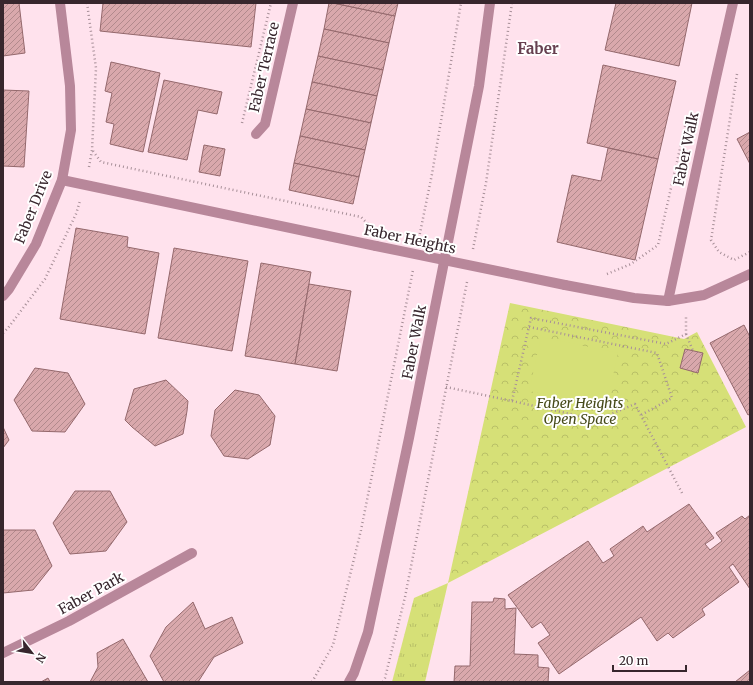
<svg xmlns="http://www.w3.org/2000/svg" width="753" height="685" viewBox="0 0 753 685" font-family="Merriweather,serif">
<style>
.grass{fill:url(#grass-tufts)}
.park{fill:url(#park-crowns)}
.pitch{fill:#d6e077}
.building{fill:url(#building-hatch);stroke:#94686c}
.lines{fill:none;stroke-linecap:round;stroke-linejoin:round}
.path{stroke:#a78f98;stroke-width:2.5;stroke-dasharray:1 3;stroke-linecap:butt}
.minor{stroke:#b8879a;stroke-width:10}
.minor-bridge{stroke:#b8879a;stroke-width:10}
.labels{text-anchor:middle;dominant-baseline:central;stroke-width:4;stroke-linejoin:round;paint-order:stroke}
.street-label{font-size:14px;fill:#37262d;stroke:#fff}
.park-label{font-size:14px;font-style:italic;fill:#464a19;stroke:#fff}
.neighbourhood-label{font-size:15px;font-weight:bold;fill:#664050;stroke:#fff}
</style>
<defs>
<pattern id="grass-tufts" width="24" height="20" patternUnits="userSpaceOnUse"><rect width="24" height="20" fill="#d6e077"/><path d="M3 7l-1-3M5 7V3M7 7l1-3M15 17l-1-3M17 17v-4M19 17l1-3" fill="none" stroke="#b8c067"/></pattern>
<pattern id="park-crowns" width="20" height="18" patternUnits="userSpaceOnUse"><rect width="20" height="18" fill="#d6e077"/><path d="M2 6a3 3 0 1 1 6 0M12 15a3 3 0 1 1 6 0" fill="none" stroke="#b8c067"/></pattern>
<pattern id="building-hatch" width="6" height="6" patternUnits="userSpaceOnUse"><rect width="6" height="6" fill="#d9a8ac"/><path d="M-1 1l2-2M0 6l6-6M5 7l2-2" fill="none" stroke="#b1898c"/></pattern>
</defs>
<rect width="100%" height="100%" fill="#ffe2ed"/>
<path class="grass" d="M 448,583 L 425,682 L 392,682 L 414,598 Z"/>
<path class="park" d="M 510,303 L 684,339 L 697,332 L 746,427 L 448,583 Z"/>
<path class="pitch" d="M 541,337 L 618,353 L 606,408 L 529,391 Z"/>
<g class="building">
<path d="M 3,3 L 19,3 L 25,53 L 3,56 Z"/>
<path d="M 103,3 L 256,3 L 251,47 L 100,31 Z"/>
<path d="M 329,3 L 333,3 L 395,16 L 389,43 L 324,29 Z"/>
<path d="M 333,3 L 398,3 L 395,16 Z"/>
<path d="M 616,3 L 692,3 L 679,66 L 605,50 Z"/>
<path d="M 324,29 L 389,43 L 383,70 L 318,56 Z"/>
<path d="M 318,56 L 383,70 L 377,96 L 312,82 Z"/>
<path d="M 111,62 L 160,73 L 143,152 L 110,144 L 114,124 L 106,122 L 112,93 L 105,91 Z"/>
<path d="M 603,65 L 676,81 L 658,159 L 587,143 Z"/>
<path d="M 164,80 L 222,92 L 217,114 L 198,110 L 187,160 L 148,152 Z"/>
<path d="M 312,82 L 377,96 L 371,123 L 306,109 Z"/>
<path d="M 3,90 L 29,91 L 24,167 L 3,166 Z"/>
<path d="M 306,109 L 371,123 L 365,150 L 300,136 Z"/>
<path d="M 750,132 L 750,164 L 737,139 Z"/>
<path d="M 300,136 L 365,150 L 359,177 L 294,163 Z"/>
<path d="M 204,145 L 225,149 L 220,176 L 199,172 Z"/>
<path d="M 608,148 L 658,159 L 635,260 L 557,242 L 572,175 L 601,181 Z"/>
<path d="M 294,163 L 359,177 L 353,204 L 289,190 Z"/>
<path d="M 76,228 L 128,237 L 127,247 L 159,253 L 145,334 L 60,319 Z"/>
<path d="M 174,248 L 248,261 L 232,351 L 158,338 Z"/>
<path d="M 261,263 L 311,272 L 295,364 L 245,356 Z"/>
<path d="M 309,284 L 351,291 L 337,371 L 295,364 Z"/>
<path d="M 744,325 L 750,337 L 750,414 L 748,415 L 710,343 Z"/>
<path d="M 685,349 L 703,353 L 698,373 L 680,368 Z"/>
<path d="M 35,368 L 68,373 L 85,404 L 65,432 L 32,431 L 14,400 Z"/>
<path d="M 166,380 L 188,401 L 187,411 L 183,434 L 155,446 L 132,427 L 125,420 L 134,389 Z"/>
<path d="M 235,390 L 259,395 L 275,416 L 270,445 L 248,459 L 224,456 L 211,436 L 215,410 Z"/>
<path d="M 3,427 L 9,440 L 3,448 Z"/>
<path d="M 75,491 L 110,491 L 127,522 L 106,551 L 70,554 L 53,523 Z"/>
<path d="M 689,504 L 714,538 L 705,544 L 710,550 L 722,541 L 716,533 L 742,516 L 745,519 L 750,515 L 750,589 L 733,564 L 729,567 L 739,582 L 702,609 L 705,615 L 673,638 L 668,633 L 657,641 L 641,617 L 559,674 L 538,643 L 550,635 L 541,622 L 532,628 L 508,595 L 588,541 L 603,563 L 614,556 L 610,549 L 643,526 L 647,532 Z"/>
<path d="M 3,530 L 35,530 L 52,566 L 33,590 L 3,593 Z"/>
<path d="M 494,598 L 505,599 L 505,609 L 516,608 L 514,654 L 538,655 L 538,667 L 549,668 L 548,682 L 454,682 L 455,666 L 470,666 L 472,602 L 493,602 Z"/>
<path d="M 193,602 L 205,629 L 232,617 L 243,643 L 214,657 L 198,682 L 164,682 L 150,656 L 166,627 Z"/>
<path d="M 123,639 L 148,682 L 90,682 L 98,667 L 97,653 Z"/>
<path d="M 750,670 L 750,682 L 735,682 Z"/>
<path d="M 48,678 L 50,682 L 41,682 Z"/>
</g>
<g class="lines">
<g class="path">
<path d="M 87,3 L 96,68 L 92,150 L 89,167"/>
<path d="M 737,74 L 711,240 L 719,252 L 734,260 L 750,252"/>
<path d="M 242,123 L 271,3"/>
<path d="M 93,151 L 101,162 L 361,217 L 370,226"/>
<path d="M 419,238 L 432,174 L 461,3"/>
<path d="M 473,249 L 486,183 L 512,3"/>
<path d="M 607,274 L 631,264 L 658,245 L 687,118"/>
<path d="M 529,327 L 657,353 L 672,398 L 641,415"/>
<path d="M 3,333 L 8,328 L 45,279 L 76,214 L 80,201"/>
<path d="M 686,334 L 693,351"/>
<path d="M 446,387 L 512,401 L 531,318 L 666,344 L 686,334 L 686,315"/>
<path d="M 512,401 L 597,420 L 635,404 L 682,493"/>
<path d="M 312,682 L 333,645 L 361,530 L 413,270"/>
<path d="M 383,682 L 385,678 L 405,597 L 467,282"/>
</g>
<g class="minor">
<path d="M 256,134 L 265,124 L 293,3"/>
<path d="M 62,180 L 376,246"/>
<path d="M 565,285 L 634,298 L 668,301 L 704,295 L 750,274"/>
<path d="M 3,296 L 9,289 L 36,244 L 62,180 L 71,130 L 70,86 L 60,3"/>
<path d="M 668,301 L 716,78 L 733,3"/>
<path d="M 3,653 L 69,621 L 192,553"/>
<path d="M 349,682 L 354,673 L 368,632 L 409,438 L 479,86 L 490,3"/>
</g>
<path class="minor-bridge" d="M 376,246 L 565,285"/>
</g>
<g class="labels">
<g class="street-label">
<text transform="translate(264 67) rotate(-77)">Faber Terrace</text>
<text transform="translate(686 149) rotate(-78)">Faber Walk</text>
<text transform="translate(33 207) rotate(-68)">Faber Drive</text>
<text transform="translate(410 239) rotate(12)">Faber Heights</text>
<text transform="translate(414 342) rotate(-79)">Faber Walk</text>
<text transform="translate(91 593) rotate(-29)">Faber Park</text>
</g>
<g class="park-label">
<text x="580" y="403">Faber Heights<tspan x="580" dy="16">Open Space</tspan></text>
</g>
<g class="neighbourhood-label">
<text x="538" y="48">Faber</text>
</g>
</g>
<rect width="753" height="685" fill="none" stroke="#37262d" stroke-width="8"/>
<g transform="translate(32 653) rotate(121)" stroke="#ffffff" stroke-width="3" paint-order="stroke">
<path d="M0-3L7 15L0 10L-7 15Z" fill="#37262d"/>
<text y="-6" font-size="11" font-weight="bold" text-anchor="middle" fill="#37262d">N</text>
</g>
<path d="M613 665v6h73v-6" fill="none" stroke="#37262d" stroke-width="2"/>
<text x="619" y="665" font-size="12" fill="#37262d" stroke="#ffffff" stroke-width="3" paint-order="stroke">20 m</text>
</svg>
